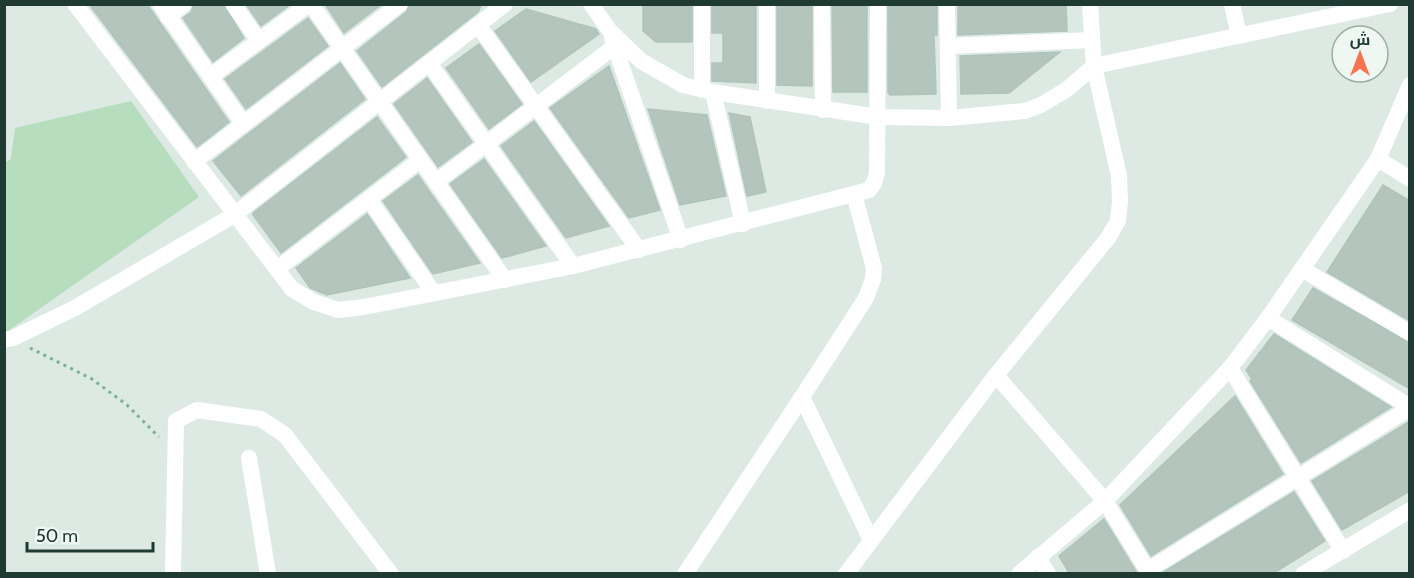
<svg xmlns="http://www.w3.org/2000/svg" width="1414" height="578" viewBox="0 0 1414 578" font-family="Cabin,Cairo,sans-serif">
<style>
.green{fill:#b5ddbe}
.building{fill:#b3c5bd;stroke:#b0c4bb;stroke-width:1.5}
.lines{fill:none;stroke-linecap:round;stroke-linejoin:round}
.path{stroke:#7caf9e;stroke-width:3;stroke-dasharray:3 4.5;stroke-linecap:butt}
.minor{stroke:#fff;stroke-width:16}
</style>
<rect width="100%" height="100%" fill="#ddeae4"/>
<path class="green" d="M 131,101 L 199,197 L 5,333 L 4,163 L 11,159 L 15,128 Z"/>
<g class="building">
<path d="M 89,4 L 147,4 L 229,122 L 197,147 Z"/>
<path d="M 194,4 L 223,4 L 244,38 L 213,62 L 183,18 L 191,12 Z"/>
<path d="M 246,4 L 291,4 L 261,26 Z"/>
<path d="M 325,4 L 382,4 L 344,33 Z"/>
<path d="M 410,4 L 482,4 L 478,12 L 382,87 L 357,51 L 406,12 Z"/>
<path d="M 643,4 L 692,4 L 692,42 L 656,42 L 643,31 Z"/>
<path d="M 712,4 L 756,4 L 756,83 L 712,81 L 712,63 L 723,63 L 723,33 L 712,33 Z"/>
<path d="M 777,4 L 812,4 L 812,86 L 777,85 Z"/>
<path d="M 832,4 L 867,4 L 867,92 L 833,92 Z"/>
<path d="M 888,4 L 937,4 L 937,35 L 934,35 L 936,94 L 890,95 L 888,93 Z"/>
<path d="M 958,4 L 1066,4 L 1067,31 L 958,35 Z"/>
<path d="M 526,9 L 596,29 L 599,34 L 531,82 L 495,31 Z"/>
<path d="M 308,18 L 328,46 L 246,109 L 225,79 Z"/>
<path d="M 479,44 L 522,104 L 489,129 L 446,68 Z"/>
<path d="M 1060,52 L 1009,93 L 961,94 L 960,56 Z"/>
<path d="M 340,63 L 365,99 L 241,196 L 213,161 Z"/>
<path d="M 609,66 L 660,210 L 629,218 L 550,108 Z"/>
<path d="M 427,78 L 472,142 L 438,167 L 394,104 Z"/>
<path d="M 648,109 L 707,115 L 726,196 L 680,205 Z"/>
<path d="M 729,113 L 750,117 L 766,192 L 747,196 Z"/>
<path d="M 377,117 L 406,157 L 281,253 L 253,215 L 253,213 Z"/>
<path d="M 534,121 L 609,226 L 566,238 L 501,146 Z"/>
<path d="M 484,159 L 546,246 L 502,258 L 450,184 Z"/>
<path d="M 418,175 L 427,188 L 480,263 L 433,274 L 383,201 Z"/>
<path d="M 1383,185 L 1410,201 L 1410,321 L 1327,272 Z"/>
<path d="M 367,214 L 410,278 L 327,295 L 310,288 L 296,268 Z"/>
<path d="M 1313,288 L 1410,343 L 1410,389 L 1292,320 Z"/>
<path d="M 1274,334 L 1391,407 L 1301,463 L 1250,381 L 1252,379 L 1246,370 Z"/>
<path d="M 1235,396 L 1283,474 L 1151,556 L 1120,505 Z"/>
<path d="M 1410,421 L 1410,491 L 1342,530 L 1312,481 Z"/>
<path d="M 1294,492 L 1325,541 L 1274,573 L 1162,573 Z"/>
<path d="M 1104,519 L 1137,573 L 1069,573 L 1059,556 Z"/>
</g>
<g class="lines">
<path class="path" d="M 30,348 L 92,379 L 127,405 L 159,437"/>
<g class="minor">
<path d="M 75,4 L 292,289 L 314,302 L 338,310 L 364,307 L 573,266 L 869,190 L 874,183 L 877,173 L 878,4"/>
<path d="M 160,4 L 243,123"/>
<path d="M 233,4 L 259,41"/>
<path d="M 311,4 L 505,280"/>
<path d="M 591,4 L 610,31 L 641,61 L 683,85 L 713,92 L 878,117 L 949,118 L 1025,111 L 1041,105 L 1066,90 L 1094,66 L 1390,4"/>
<path d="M 702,4 L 702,90"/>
<path d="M 767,4 L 767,101"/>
<path d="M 822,4 L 823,110"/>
<path d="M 947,4 L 949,118"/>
<path d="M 1232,4 L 1239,36"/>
<path d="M 168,17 L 184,4"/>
<path d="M 478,25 L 639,250"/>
<path d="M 612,38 L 681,240"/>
<path d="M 948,46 L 1092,40"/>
<path d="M 429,63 L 573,266"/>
<path d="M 211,76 L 309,4"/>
<path d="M 713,92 L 743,224"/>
<path d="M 1378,159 L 1410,85"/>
<path d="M 194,162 L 400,4"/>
<path d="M 436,182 L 615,46"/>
<path d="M 854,194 L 874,268 L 873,279 L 866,298 L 802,397 L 871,540"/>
<path d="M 369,199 L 433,292"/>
<path d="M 277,269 L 420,160"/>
<path d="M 1302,269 L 1410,333"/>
<path d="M 1268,318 L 1410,407"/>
<path d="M 4,340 L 13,338 L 75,308 L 234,215 L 505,4"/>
<path d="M 1230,368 L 1343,551"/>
<path d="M 996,375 L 1105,501 L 1150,574"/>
<path d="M 249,458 L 268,574"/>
<path d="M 1038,557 L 1048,574"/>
<path d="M 1148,570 L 1410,408"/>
<path d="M 173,574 L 176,421 L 197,410 L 261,419 L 285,435 L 391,574"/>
<path d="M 685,574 L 802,397"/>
<path d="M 846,574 L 996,375 L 1108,238 L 1118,221 L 1120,201 L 1119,176 L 1094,66 L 1090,4"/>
<path d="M 1019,574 L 1105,501 L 1230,368 L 1268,318 L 1378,159 L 1410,179"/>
<path d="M 1303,574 L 1410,510"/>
</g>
</g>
<rect width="1414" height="578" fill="none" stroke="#1e3a32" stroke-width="12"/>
<g transform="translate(1360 54)"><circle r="28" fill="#eef7f2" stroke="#9baba5" stroke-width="1.5"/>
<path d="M0-4.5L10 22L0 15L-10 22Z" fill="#f8734e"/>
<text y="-9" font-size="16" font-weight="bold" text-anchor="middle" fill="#1e3a32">ش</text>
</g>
<path d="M27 542v9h126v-9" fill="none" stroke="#1e3a32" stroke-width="3"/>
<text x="36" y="542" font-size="18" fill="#1e3a32" stroke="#eef7f2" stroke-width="4.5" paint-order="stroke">50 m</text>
</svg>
